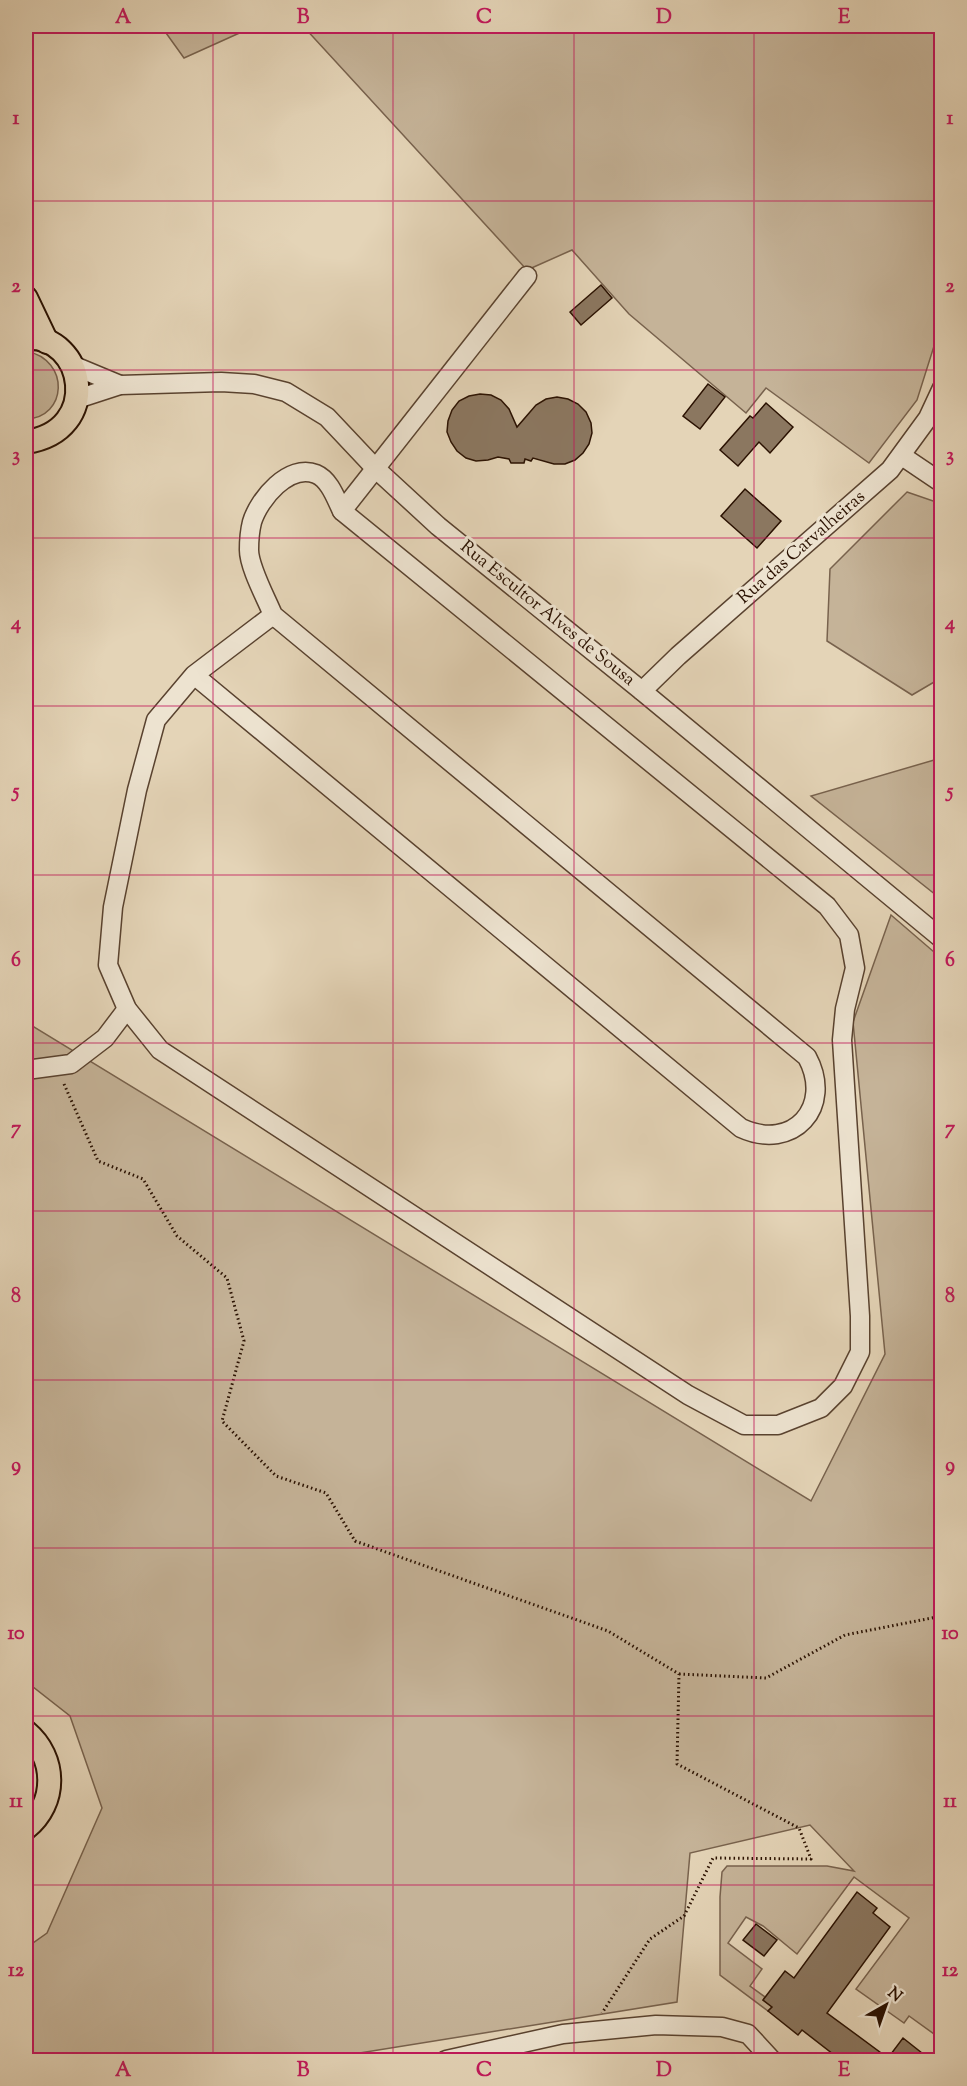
<svg xmlns="http://www.w3.org/2000/svg" width="967" height="2086" viewBox="0 0 967 2086" font-family="'Sorts Mill Goudy',serif">
<style>
.green{fill:#c5b398;stroke:#78624d;stroke-width:1.5}
.building{fill:#8b7760;stroke:#2b1202;stroke-width:1.5}
.lines{fill:none;stroke-linecap:round;stroke-linejoin:round}
.minor-casing{stroke:#59422f;stroke-width:21}
.major-casing{stroke:#2b1202;stroke-width:26}
.path{stroke:#2b1202;stroke-width:3;stroke-dasharray:1.5 3;stroke-linecap:butt}
.minor{stroke:#ede3d0;stroke-width:18}
.major{stroke:#e4d4b7;stroke-width:22}
.grid{fill:none;stroke:#c2185b;stroke-width:1.5;stroke-opacity:0.55}
.labels{text-anchor:middle;dominant-baseline:central;stroke-width:6;stroke-linejoin:round;paint-order:stroke}
.street-label{font-size:18px;fill:#2b1202;stroke:#ede3d0}
.neatline{fill:none;stroke:#c2185b;stroke-width:2}
.grid-label{font-size:20px;text-anchor:middle;font-weight:bold;fill:#c2185b}
</style>
<rect width="100%" height="100%" fill="#e4d4b7"/>
<filter id="stains"><feTurbulence type="fractalNoise" baseFrequency=".00333" numOctaves="4"/><feColorMatrix values="0 0 0 0 .2 0 0 0 0 .09 0 0 0 0 .02 0 0 0 .5 -.17"/></filter>
<radialGradient id="worn" r=".72"><stop offset=".6" stop-color="#630" stop-opacity="0"/><stop offset="1" stop-color="#630" stop-opacity=".3"/></radialGradient>
<g class="green">
<path d="M 161,26 L 255,26 L 184,58 Z"/>
<path d="M 303,26 L 941,26 L 941,324 L 917,400 L 869,463 L 766,388 L 746,413 L 629,314 L 572,250 L 527,270 Z"/>
<path d="M 26,351 C 71,360 67,418 26,419 Z"/>
<path d="M 907,492 L 942,504 L 941,678 L 912,695 L 827,641 L 830,569 Z"/>
<path d="M 941,758 L 942,758 L 941,899 L 811,796 Z"/>
<path d="M 891,915 L 941,958 L 941,2039 L 909,2016 L 904,2023 L 856,1989 L 909,1918 L 854,1877 L 797,1954 L 763,1926 L 746,1917 L 728,1943 L 762,1969 L 750,1986 L 765,1997 L 763,2000 L 772,2007 L 768,2011 L 720,1975 L 720,1897 L 722,1872 L 727,1866 L 827,1866 L 854,1871 L 810,1825 L 690,1853 L 677,2002 L 316,2060 L 26,2060 L 26,1948 L 47,1933 L 102,1808 L 70,1716 L 33,1687 L 26,1685 L 26,1022 L 811,1501 L 885,1354 L 853,1022 Z"/>
</g>
<g class="building">
<path d="M 601,285 L 612,298 L 581,325 L 570,312 Z"/>
<path d="M 708,384 L 725,397 L 700,429 L 683,416 Z"/>
<path d="M 480,394 L 491,395 L 501,400 L 509,409 L 517,427 L 536,405 L 546,399 L 557,397 L 568,399 L 578,404 L 586,412 L 591,423 L 592,433 L 589,444 L 583,453 L 575,460 L 565,464 L 554,464 L 533,458 L 531,461 L 525,459 L 524,463 L 511,463 L 509,459 L 498,457 L 488,460 L 476,461 L 466,458 L 457,451 L 451,442 L 447,432 L 448,421 L 452,410 L 459,401 L 469,396 Z"/>
<path d="M 766,403 L 793,427 L 770,453 L 759,442 L 738,466 L 720,450 L 750,416 L 753,418 Z"/>
<path d="M 745,489 L 781,521 L 757,548 L 721,516 Z"/>
<path d="M 857,1892 L 877,1908 L 873,1913 L 890,1927 L 827,2013 L 888,2058 L 903,2038 L 932,2061 L 842,2061 L 802,2030 L 798,2035 L 768,2011 L 772,2007 L 763,2000 L 785,1971 L 794,1978 Z"/>
<path d="M 756,1924 L 777,1940 L 764,1956 L 743,1940 Z"/>
</g>
<g class="lines">
<defs>
<g id="minor">
<path d="M 72,365 L 120,385"/>
<path d="M 77,399 L 120,385 L 221,382 L 254,384 L 286,392 L 327,417 L 376,469 L 438,526 L 642,691 L 942,939"/>
<path d="M 902,456 L 942,483"/>
<path d="M 342,511 L 527,276"/>
<path d="M 194,675 L 741,1128 C 793,1152 834,1107 807,1057 L 273,615 C 266,598 249,567 249,550 C 249,542 250,530 252,522 C 259,499 289,463 316,474 C 330,480 336,499 342,511 L 827,906 L 849,935 L 855,968 L 845,1009 L 842,1040 L 860,1316 L 860,1352 L 843,1386 L 821,1408 L 778,1425 L 744,1425 L 688,1395 L 160,1050 L 127,1009 L 108,965 L 113,907 L 137,790 L 156,720 L 194,675 L 273,615"/>
<path d="M 642,691 L 678,656 L 890,470 L 928,418 L 942,388"/>
<path d="M 26,1070 L 71,1064 L 105,1038 L 127,1009"/>
<path d="M 446,2060 L 563,2034 L 656,2025 L 722,2027 L 748,2034 L 772,2060"/>
</g>
<g id="major">
<path d="M 26,298 L 47,342"/>
<path d="M 26,338 C 85,334 103,431 26,442"/>
<path d="M 26,1732 C 57,1758 57,1803 26,1828"/>
</g>
</defs>
<use href="#minor" class="minor-casing"/>
<use href="#major" class="major-casing"/>
<g class="path">
<path d="M 64,1084 L 98,1161 L 143,1179 L 177,1236 L 227,1278 L 244,1341 L 222,1421 L 276,1476 L 326,1493 L 355,1541 L 608,1631 L 679,1674 L 677,1764 L 799,1828 L 811,1859 L 713,1858 L 684,1916 L 650,1939 L 602,2013"/>
<path d="M 679,1674 L 766,1678 L 845,1635 L 942,1616"/>
</g>
<use href="#minor" class="minor"/>
<use href="#major" class="major"/>
</g>
<path class="grid" d="M 213,26 L 213,2060M 393,26 L 393,2060M 574,26 L 574,2060M 754,26 L 754,2060M 26,201 L 942,201M 26,370 L 942,370M 26,538 L 942,538M 26,706 L 942,706M 26,875 L 942,875M 26,1043 L 942,1043M 26,1211 L 942,1211M 26,1380 L 942,1380M 26,1548 L 942,1548M 26,1716 L 942,1716M 26,1885 L 942,1885"/>
<g class="labels">
<g class="street-label">
<text transform="translate(802 548) rotate(-41)">Rua das Carvalheiras</text>
<text transform="translate(547 614) rotate(39)">Rua Escultor Alves de Sousa</text>
</g>
</g>
<rect width="967" height="2086" fill="none" stroke="#e4d4b7" stroke-width="66"/>
<g transform="translate(886 2005) rotate(40)" stroke="#ede3d0" stroke-width="4.5" paint-order="stroke">
<path d="M0-4.5L10 22L0 15L-10 22Z" fill="#2b1202"/>
<text y="-9" font-size="16" font-weight="bold" text-anchor="middle" fill="#2b1202">N</text>
</g>
<rect x="33" y="33" width="901" height="2020" class="neatline"/>
<g class="grid-label">
<text x="123" y="23">A</text>
<text x="303" y="23">B</text>
<text x="484" y="23">C</text>
<text x="664" y="23">D</text>
<text x="844" y="23">E</text>
<text x="16" y="124">1</text>
<text x="950" y="124">1</text>
<text x="16" y="292">2</text>
<text x="950" y="292">2</text>
<text x="16" y="461">3</text>
<text x="950" y="461">3</text>
<text x="16" y="629">4</text>
<text x="950" y="629">4</text>
<text x="16" y="797">5</text>
<text x="950" y="797">5</text>
<text x="16" y="966">6</text>
<text x="950" y="966">6</text>
<text x="16" y="1134">7</text>
<text x="950" y="1134">7</text>
<text x="16" y="1302">8</text>
<text x="950" y="1302">8</text>
<text x="16" y="1471">9</text>
<text x="950" y="1471">9</text>
<text x="16" y="1639">10</text>
<text x="950" y="1639">10</text>
<text x="16" y="1807">11</text>
<text x="950" y="1807">11</text>
<text x="16" y="1976">12</text>
<text x="950" y="1976">12</text>
<text x="123" y="2076">A</text>
<text x="303" y="2076">B</text>
<text x="484" y="2076">C</text>
<text x="664" y="2076">D</text>
<text x="844" y="2076">E</text>
</g>
<rect width="100%" height="100%" filter="url(#stains)"/>
<rect width="100%" height="100%" fill="url(#worn)"/>
</svg>
